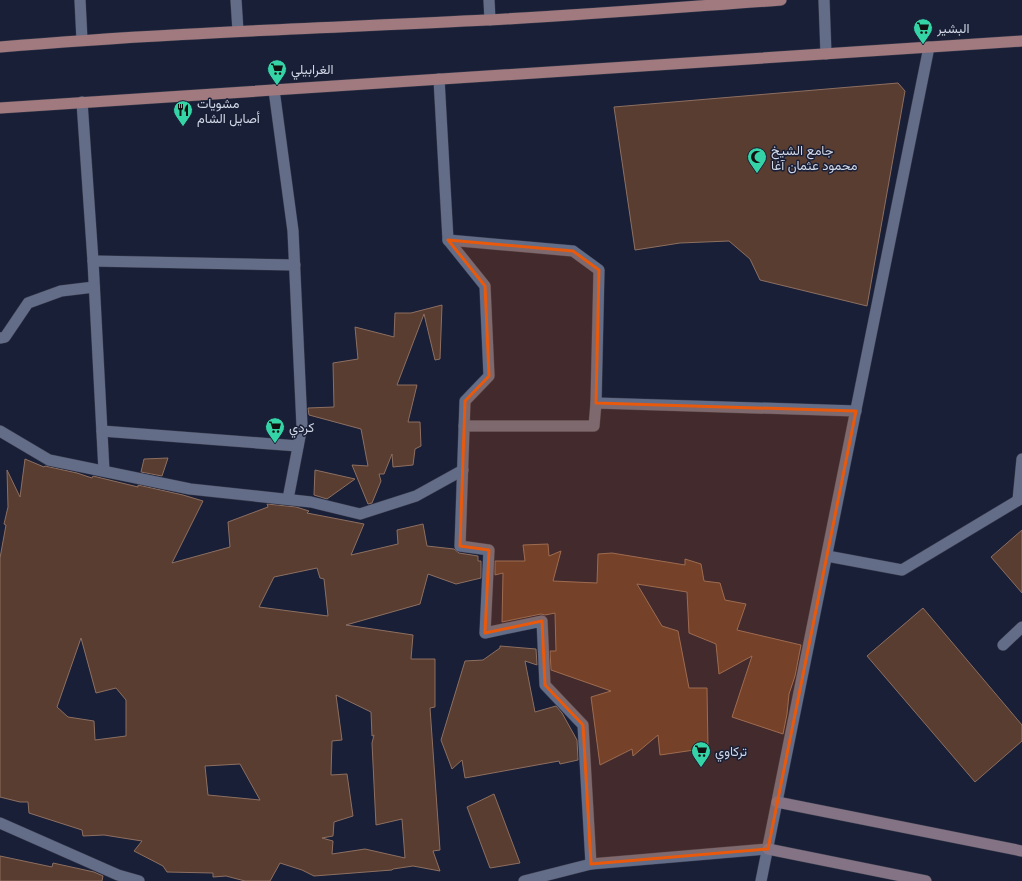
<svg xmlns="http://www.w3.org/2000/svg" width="1022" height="881" viewBox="0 0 1022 881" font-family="Poppins,Vazirmatn,sans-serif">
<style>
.building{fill:#593d31;stroke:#8d6f61;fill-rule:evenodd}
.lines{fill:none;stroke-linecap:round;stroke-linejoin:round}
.minor-casing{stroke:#363a4c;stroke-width:12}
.secondary-casing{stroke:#363a4c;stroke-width:12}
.primary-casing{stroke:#363a4c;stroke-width:12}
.minor{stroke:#646d88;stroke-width:11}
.secondary{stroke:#837384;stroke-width:11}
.primary{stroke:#a17a7f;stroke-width:11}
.marked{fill:#e8590c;fill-opacity:0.2;stroke:#e8590c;stroke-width:3;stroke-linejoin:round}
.labels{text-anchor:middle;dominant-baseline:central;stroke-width:3;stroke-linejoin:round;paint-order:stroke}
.poi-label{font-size:13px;fill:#d1d7e6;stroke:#191f36;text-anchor:start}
</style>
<rect width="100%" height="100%" fill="#191f36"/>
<g class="building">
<path d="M 898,83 L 905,91 L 867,306 L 760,280 L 750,259 L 729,241 L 680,243 L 635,250 L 614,107 Z"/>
<path d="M 442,305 L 440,359 L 435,360 L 424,314 L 397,385 L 417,385 L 408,422 L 420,422 L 421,446 L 415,449 L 413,465 L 393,467 L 392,454 L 384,474 L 379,474 L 381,481 L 372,503 L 368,504 L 352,465 L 368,466 L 361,429 L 309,415 L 308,408 L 334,407 L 333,363 L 358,359 L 355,327 L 394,337 L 395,313 L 411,313 Z"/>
<path d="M 168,458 L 162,476 L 141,472 L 144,459 Z"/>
<path d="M 25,459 L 44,467 L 45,466 L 77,473 L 92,478 L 93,476 L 138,487 L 138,485 L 183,495 L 203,501 L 172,563 L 230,547 L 228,522 L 268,507 L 267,504 L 296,507 L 309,511 L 307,513 L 364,524 L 351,555 L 398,544 L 397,530 L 423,524 L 427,546 L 454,549 L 459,553 L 478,556 L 478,561 L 481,561 L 481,578 L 456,584 L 428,574 L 420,604 L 346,625 L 413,635 L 411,659 L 435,659 L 435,707 L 430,708 L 440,850 L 433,851 L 440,871 L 413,866 L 393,869 L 392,870 L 314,876 L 302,870 L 280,863 L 270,881 L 245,881 L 226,876 L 213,877 L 213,873 L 167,872 L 163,866 L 134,851 L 142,841 L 104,835 L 83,836 L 82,830 L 29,813 L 28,802 L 20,802 L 0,797 L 0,558 L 6,525 L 4,524 L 8,507 L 7,470 L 20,497 ZM 317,568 L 320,578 L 324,579 L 328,616 L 259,607 L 274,577 ZM 81,638 L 96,693 L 116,688 L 126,700 L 126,736 L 95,740 L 94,721 L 68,717 L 57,707 ZM 336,695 L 371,712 L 372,736 L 374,735 L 372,743 L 376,825 L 402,819 L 405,858 L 365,849 L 332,854 L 333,841 L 322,838 L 333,836 L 334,822 L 353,816 L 347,774 L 331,775 L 332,741 L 342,740 ZM 240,764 L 260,800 L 208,795 L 205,766 Z"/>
<path d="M 315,470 L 355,479 L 327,499 L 314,495 Z"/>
<path d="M 1022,530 L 1022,593 L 991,557 Z"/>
<path d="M 548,544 L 549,556 L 561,551 L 553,581 L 597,583 L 598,554 L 612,553 L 685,565 L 685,559 L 701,564 L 704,581 L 720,583 L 725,600 L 746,604 L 737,630 L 801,645 L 795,676 L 789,694 L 787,714 L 783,734 L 732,717 L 752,656 L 719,674 L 716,644 L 689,633 L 687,592 L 637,584 L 662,626 L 678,631 L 689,688 L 707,688 L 708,748 L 660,755 L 658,735 L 633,756 L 632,749 L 600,765 L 591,697 L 611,691 L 551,670 L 550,651 L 556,651 L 555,613 L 545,615 L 541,614 L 502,622 L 503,573 L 495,575 L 495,561 L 525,561 L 523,545 Z"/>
<path d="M 923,608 L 1022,725 L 1022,741 L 975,782 L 867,656 Z"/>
<path d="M 500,646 L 536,649 L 537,665 L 525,661 L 535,712 L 556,706 L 562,713 L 577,740 L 578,760 L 560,764 L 559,761 L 465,778 L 462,760 L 452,769 L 441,740 L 465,661 L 483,660 L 500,648 Z"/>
<path d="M 494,794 L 520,863 L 490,868 L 467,807 Z"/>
<path d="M 0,856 L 52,867 L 53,863 L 94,872 L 103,876 L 102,881 L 0,881 Z"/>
</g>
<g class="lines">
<defs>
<g id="minor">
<path d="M 80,0 L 82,40"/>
<path d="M 236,0 L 238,31"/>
<path d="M 489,0 L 490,20"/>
<path d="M 824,0 L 826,54"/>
<path d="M 439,79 L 448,240 L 573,251 L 599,270 L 596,403"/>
<path d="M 274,90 L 293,231 L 302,426 L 288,499"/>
<path d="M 82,102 L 93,261 L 104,471"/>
<path d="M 448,240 L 485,286 L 489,376 L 465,401 L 460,546 L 489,550 L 485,633 L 542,621 L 545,685 L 583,725 L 591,864"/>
<path d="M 93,261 L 295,265"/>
<path d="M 0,338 L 5,337 L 28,303 L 61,291 L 94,287"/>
<path d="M 464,426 L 594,426 L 596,403 L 856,411"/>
<path d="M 0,431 L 49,460 L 190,489 L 311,502 L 360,514 L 416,496 L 463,470"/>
<path d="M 102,431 L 298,446"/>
<path d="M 1018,500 L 1022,459"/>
<path d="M 827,556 L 902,570 L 1022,498"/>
<path d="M 1003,645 L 1022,627"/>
<path d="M 0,823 L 118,875 L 139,881"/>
<path d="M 524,881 L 591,864 L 768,849"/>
<path d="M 761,881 L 929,47"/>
</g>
<g id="secondary">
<path d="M 777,802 L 1022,851"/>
<path d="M 768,849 L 926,881"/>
</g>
<g id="primary">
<path d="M 0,47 C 162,33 325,28 487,20 C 585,15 683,7 781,0"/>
<path d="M 0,108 L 1022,41"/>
</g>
</defs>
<use href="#minor" class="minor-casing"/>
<use href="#secondary" class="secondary-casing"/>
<use href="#primary" class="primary-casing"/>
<use href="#minor" class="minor"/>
<use href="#secondary" class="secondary"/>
<use href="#primary" class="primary"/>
</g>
<path class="marked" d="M 448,240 L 573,251 L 599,270 L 596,403 L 856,411 L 768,849 L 591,864 L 583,725 L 545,685 L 542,621 L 485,633 L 489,550 L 460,546 L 465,401 L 489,376 L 485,286 Z"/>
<defs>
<symbol id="supermarket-pin" viewBox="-11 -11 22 30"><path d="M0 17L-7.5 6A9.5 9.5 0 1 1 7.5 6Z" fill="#35d4a7" stroke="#191f36"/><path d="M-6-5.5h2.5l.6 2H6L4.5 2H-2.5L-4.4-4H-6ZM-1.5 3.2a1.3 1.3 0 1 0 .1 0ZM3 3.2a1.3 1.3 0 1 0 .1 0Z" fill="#111"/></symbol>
<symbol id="restaurant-pin" viewBox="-11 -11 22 30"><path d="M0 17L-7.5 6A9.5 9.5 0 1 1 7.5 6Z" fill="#35d4a7" stroke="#191f36"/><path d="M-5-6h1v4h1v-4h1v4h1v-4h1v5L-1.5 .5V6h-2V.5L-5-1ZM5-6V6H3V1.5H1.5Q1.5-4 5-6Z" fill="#111"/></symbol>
<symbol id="mosque-pin" viewBox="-11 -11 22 30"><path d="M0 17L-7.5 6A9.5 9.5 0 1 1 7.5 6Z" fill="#35d4a7" stroke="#191f36"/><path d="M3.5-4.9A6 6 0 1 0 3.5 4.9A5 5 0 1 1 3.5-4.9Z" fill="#111"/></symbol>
</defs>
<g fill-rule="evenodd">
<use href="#supermarket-pin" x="912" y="17" width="22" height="30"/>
<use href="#supermarket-pin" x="266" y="58" width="22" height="30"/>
<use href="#restaurant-pin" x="172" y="99" width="22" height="30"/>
<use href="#mosque-pin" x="746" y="146" width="22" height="30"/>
<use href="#supermarket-pin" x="264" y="416" width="22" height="30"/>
<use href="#supermarket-pin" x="690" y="740" width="22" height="30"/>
</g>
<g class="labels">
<g class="poi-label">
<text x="937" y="28">البشير</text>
<text x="291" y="69">الغرابيلي</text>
<text x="197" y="103">مشويات<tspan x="197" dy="15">أصايل الشام</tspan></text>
<text x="771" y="150">جامع الشيخ<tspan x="771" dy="15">محمود عثمان آغا</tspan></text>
<text x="289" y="427">كردي</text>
<text x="715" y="751">تركاوي</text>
</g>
</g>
</svg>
